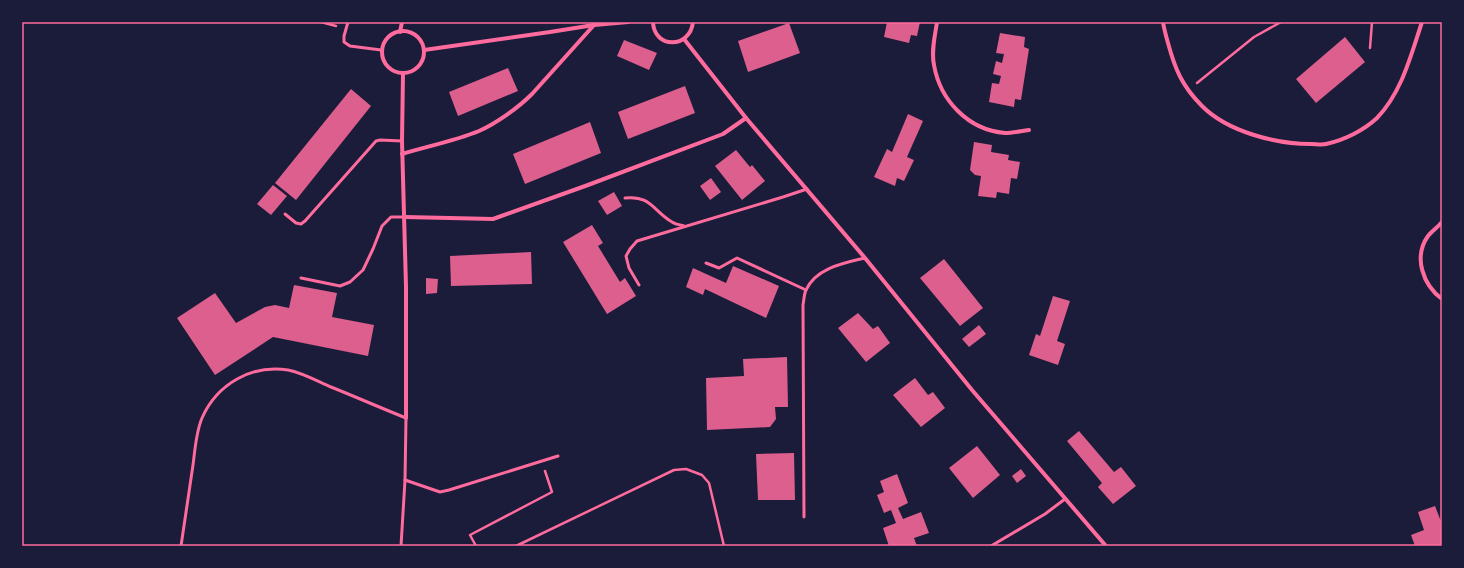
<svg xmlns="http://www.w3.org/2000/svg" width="1464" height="568" viewBox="0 0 1464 568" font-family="'PT Sans Narrow',sans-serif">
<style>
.building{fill:#dd5f8e}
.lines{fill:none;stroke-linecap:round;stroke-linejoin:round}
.path{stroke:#ff6b9d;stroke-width:2.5}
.service{stroke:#ff6b9d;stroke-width:3}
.minor{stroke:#ff6b9d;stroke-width:4}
.neatline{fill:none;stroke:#ff6b9d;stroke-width:1.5}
</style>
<rect width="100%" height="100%" fill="#1b1b3a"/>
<g class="building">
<path d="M 887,22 L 920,22 L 917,36 L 911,35 L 909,43 L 884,37 Z"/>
<path d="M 789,23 L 800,53 L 748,72 L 738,41 Z"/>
<path d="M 1000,33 L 1025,37 L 1024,47 L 1029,49 L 1021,100 L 1015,99 L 1014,107 L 989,102 L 992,83 L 999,84 L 1001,76 L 993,74 L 996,61 L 1002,63 L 1004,54 L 996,53 Z"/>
<path d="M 1345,37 L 1365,62 L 1316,103 L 1296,79 Z"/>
<path d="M 624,40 L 657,53 L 649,70 L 617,56 Z"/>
<path d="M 508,68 L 518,91 L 458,116 L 449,92 Z"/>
<path d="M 685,86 L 695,113 L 628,139 L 618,112 Z"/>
<path d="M 351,89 L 371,106 L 296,200 L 275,183 Z"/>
<path d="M 908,114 L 923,121 L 907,157 L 914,160 L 904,181 L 897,178 L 895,186 L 874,177 L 887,149 L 892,152 Z"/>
<path d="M 590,122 L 601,153 L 525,184 L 513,154 Z"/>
<path d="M 974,142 L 992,145 L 991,152 L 1009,155 L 1008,160 L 1020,162 L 1017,179 L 1011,178 L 1009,194 L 997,192 L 996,198 L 978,196 L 981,176 L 975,175 L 970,170 Z"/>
<path d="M 736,150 L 750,167 L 752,165 L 765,181 L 742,200 L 715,166 Z"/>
<path d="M 711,178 L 721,192 L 710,200 L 700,186 Z"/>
<path d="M 273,185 L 287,196 L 271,215 L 257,204 Z"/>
<path d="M 614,192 L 622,206 L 607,215 L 598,201 Z"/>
<path d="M 592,225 L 603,243 L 598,246 L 620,282 L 625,278 L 636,296 L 607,314 L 563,242 Z"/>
<path d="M 531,252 L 532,284 L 451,286 L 450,256 Z"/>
<path d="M 944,259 L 983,308 L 960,326 L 920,278 Z"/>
<path d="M 733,266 L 779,286 L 766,318 L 705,289 L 703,295 L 686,287 L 693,268 L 726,283 Z"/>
<path d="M 426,278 L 438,279 L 437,293 L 426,294 Z"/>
<path d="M 294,285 L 337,293 L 332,317 L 374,325 L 368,356 L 273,337 L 215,375 L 177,318 L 215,293 L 236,323 L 265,307 L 275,305 L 289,308 Z"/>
<path d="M 1053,296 L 1070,301 L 1057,341 L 1065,344 L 1058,365 L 1029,355 L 1036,334 L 1040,336 Z"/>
<path d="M 858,313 L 873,329 L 878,326 L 890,343 L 866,362 L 838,328 Z"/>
<path d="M 979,325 L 986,334 L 969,347 L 962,339 Z"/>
<path d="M 787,357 L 788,407 L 775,407 L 776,419 L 770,427 L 707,430 L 706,378 L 744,376 L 743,359 Z"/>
<path d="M 915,378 L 928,395 L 933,392 L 945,408 L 921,427 L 893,395 Z"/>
<path d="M 1079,431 L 1114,472 L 1121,467 L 1136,486 L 1113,504 L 1098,487 L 1102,483 L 1067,441 Z"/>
<path d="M 977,446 L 1000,475 L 973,498 L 949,468 Z"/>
<path d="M 794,453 L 795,500 L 758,500 L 756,454 Z"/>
<path d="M 1021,469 L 1026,476 L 1017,483 L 1012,476 Z"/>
<path d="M 897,474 L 908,503 L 898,508 L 903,519 L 921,512 L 929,533 L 914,538 L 917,546 L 889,546 L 883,528 L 896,523 L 891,510 L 884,513 L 877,495 L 884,492 L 880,481 Z"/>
<path d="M 1435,506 L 1442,524 L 1442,546 L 1415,546 L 1411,535 L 1424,530 L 1418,512 Z"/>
</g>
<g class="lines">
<g class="path">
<path d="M 321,22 L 336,26"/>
<path d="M 1370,48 L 1372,22"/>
<path d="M 1197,83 L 1254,37 L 1281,22"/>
<path d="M 476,546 L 470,535 L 552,492 L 545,471"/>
<path d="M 516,546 L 674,470 L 686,469 L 702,475 L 709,483 L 724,546"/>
</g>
<g class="service">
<path d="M 348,22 L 344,36 L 344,42 L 350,46 L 381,50"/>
<path d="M 625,198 C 651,195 653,211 672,222 C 675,224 680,225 684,226"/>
<path d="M 285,214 L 296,223 L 301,224 L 305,221 L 376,141 L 380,140 L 402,141"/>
<path d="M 706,263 L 719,268 L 737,258 L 806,290"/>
<path d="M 301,278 L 340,286 L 350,282 L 363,270 L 373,249 L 382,226 L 391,217 L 405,217"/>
<path d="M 639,285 L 629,268 L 626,256 L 630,249 L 637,241 L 783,197 L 807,189"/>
<path d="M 405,480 L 440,492 L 449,490 L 558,456"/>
<path d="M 804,517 L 803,305 C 804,300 804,294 806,290 C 816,268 844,263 865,258"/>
<path d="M 181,546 C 185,519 189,492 193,465 C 195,450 196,432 202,418 C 217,384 252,364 288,370 C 303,373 317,381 331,387 C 356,397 381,408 406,418 L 405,480 L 401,546"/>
<path d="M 991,546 L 1045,514 L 1065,499"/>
</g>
<g class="minor">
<path d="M 653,22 C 654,49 690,49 693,22"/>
<path d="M 937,22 C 935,36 931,51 934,65 C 940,100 968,130 1005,133 C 1012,133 1021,131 1029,130"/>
<path d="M 1163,22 C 1164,29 1166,36 1168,43 C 1175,69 1182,86 1202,106 C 1228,132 1276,144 1311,144 C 1316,144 1322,145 1326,144 C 1345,140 1364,130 1377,118 C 1402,92 1411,55 1422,22"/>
<circle cx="403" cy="52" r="21"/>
<path d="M 400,32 L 402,22"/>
<path d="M 684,39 L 746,118 L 865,258 L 972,390 L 1106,546"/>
<path d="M 424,50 L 550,32 L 594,25 L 628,22"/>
<path d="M 403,74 L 402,141 L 406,287 L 406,418"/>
<path d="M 402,154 C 428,146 455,141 479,131 C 497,123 519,107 532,94 L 594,25"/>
<path d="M 405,217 L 493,219 L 588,185 L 723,134 L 746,118"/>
<path d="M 1442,222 C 1438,227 1432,231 1428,236 C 1413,257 1423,285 1442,299"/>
</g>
</g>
<rect width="1464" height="568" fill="none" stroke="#1b1b3a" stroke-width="46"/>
<rect x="23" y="23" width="1418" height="522" class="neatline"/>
</svg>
